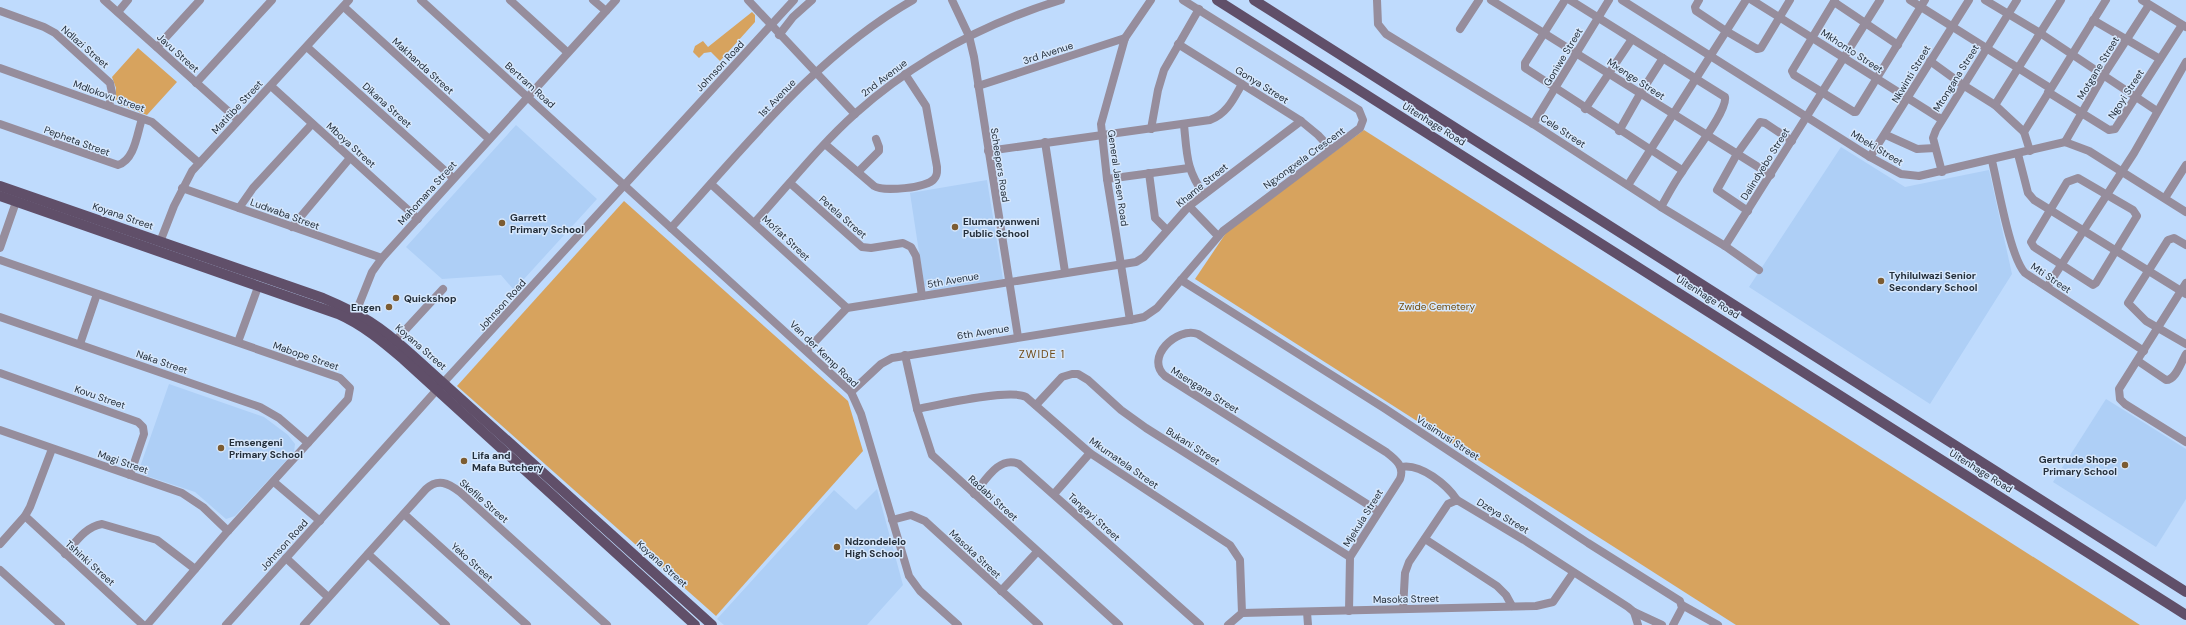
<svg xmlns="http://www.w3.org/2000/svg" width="2186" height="625" viewBox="0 0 2186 625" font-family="'DM Sans',sans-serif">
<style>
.built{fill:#aecff6}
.green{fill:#d7a35e}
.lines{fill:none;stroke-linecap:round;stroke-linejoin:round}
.minor{stroke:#968d9c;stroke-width:8}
.major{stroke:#604f69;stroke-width:10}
.poi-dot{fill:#7c5c32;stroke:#d6e7fc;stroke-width:1.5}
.labels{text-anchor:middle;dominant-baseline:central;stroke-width:3;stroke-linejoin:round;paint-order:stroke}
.street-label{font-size:10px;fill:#242f3b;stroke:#d6e7fc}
.poi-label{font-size:10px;font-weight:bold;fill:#242f3b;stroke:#d6e7fc;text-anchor:start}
.park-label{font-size:10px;fill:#724b09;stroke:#d6e7fc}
.neighbourhood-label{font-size:11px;letter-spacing:1px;fill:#6f4c1a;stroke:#d6e7fc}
</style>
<rect width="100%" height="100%" fill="#bfdbfd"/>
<g class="built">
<path d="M 516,125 L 597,199 L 514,290 L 501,275 L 442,279 L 406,247 Z"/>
<path d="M 1841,147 L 1905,187 L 1989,170 L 2012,274 L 1930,404 L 1749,287 Z"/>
<path d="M 987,180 L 1003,279 L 931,291 L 924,285 L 910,193 Z"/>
<path d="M 169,384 L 264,417 L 288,435 L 295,444 L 294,452 L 235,516 L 226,519 L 195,492 L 144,475 L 140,467 Z"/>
<path d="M 2106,399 L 2186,449 L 2186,499 L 2156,547 L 2053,482 Z"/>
<path d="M 877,489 L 903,585 L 867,625 L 724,625 L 717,619 L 834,490 L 856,510 Z"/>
</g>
<g class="green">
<path d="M 752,12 L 755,15 L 755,22 L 720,61 L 711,52 L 704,53 L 699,58 L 693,52 L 695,46 L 703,41 L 708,47 Z"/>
<path d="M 138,48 L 177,82 L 147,115 L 120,105 L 115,99 L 116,88 L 112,77 Z"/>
<path d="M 1364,130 L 2140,625 L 1736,625 L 1195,279 L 1228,230 Z"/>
<path d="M 624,201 L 848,401 L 863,451 L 716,616 L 457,386 Z"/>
</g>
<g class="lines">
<g class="minor">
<path d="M 104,0 L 238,120"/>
<path d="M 421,0 L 851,392 L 861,414 L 909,576 L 920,591 L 958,625"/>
<path d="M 510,0 L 567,52"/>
<path d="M 593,0 L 606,11"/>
<path d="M 748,0 L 855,114"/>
<path d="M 952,0 L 969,36 L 974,57 L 1018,337"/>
<path d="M 1377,0 L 1378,24 L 1386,34 L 1533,124 L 1661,207 L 1725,246 L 1759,270"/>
<path d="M 1491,0 L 1771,175"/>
<path d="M 1565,0 L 1525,63 L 1525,68 L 1682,170"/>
<path d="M 1570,0 L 1725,97 C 1728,111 1690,158 1682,172 C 1674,183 1668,195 1661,207"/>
<path d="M 1622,0 L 1870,157 L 1901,174 L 1919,176 L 2065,142 L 2089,151 L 2186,212"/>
<path d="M 1699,0 L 1695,7 L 1696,11 L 1726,31 L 1757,49 L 1761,48 L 1790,0"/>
<path d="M 1752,0 L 1941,119"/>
<path d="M 1835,0 L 1792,71 L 1794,75 L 1854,112 L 1856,112 L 1925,0"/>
<path d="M 1910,0 L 2050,88"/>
<path d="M 1985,0 L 2040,33 L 2157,111"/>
<path d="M 2142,0 L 2186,27"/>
<path d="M 1834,2 L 1898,45"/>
<path d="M 344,7 L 489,139"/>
<path d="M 0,11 L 44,27 L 55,33 L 110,83 L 112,93 L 109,106"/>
<path d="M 118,12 L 128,0"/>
<path d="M 2093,20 L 2160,59"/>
<path d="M 1460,29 L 1479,0"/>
<path d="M 779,35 L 793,17 L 812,0"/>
<path d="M 1178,44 L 1301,121 L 1318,135 L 1331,149"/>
<path d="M 157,47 L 200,0"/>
<path d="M 307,47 L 453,178"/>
<path d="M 1930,61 L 1963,85 L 1995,105 L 2024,132"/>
<path d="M 0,68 L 152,122 L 199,163"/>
<path d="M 196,83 L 272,0"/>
<path d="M 271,86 L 418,219"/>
<path d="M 978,86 L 1125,38"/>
<path d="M 2048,92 L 2109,130 L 2115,129 L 2182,25"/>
<path d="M 1995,105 L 2061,0"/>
<path d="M 1585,109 L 1632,39"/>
<path d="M 0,124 L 118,165 C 135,160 137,133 142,119"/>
<path d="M 1533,124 L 1609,0"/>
<path d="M 1184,125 C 1187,154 1186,170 1204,194"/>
<path d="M 1151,129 L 1158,90 L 1164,70 L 1199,9"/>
<path d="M 1619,131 L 1640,94 L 1663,58"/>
<path d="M 1886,135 L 1917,149 L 1935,148"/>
<path d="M 1045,142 L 1065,272"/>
<path d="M 2065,142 L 2103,76 L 2149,5"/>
<path d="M 825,144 L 874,186 C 883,192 927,188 934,179 C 938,175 937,171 937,167 L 926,106 L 905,74"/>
<path d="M 988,151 L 1210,120 C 1227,114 1234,98 1242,84"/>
<path d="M 2030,151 L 2024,132 L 2106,0"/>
<path d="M 2018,154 L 2028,193 L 2034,200 L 2186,294"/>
<path d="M 1870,157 L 1969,0"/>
<path d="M 1992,161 C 1998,185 2010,257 2025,273 L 2144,351"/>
<path d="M 858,172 L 879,151 L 879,147 L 876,139"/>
<path d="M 1942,172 L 1933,138 L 1936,130 L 2017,0"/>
<path d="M 1149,173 L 1155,218 L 1167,230"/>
<path d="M 2078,178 L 2133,210 L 2137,216 L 2096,283 L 2093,285 L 2034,247 L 2031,242 L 2067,182 Z"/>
<path d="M 1107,179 L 1189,168"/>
<path d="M 790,183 L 862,247 L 871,248 L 903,243 L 911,247 L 916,256 L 922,296"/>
<path d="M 711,184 L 847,308"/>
<path d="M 1628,185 L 1746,0"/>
<path d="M 182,188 L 382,258"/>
<path d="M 2165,198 L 2186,165"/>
<path d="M 1189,206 L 1218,236"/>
<path d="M 239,208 L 253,188 L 312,124"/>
<path d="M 1748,211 L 1717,190 L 1737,154 L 1760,122 L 1765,123 L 1792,141"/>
<path d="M 755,222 C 788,186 819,146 856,113 C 916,60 985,23 1061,0"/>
<path d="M 292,227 L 350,158"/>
<path d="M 671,228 C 745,147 816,55 913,0"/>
<path d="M 160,242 L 174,206 L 192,171 L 349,0"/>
<path d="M 2186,245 L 2174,238 L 2168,240 L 2128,303 L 2146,321 L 2186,344"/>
<path d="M 1725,246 L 1880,0"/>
<path d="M 0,248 L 16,202"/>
<path d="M 0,260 L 340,378 L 350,388 L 348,399 L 228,531 L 147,625"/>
<path d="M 1181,280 L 1384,408 L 1588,543 L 1680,601 L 1682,608 L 1673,625"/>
<path d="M 2186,283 L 2119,389 L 2120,399 L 2125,404 L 2186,442"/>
<path d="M 2047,287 L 2134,153 L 2186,62"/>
<path d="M 356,312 L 372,272 L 382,258 L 616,0"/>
<path d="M 0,317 L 260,407 L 279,418 L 308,443"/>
<path d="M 1130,320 L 1107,179 L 1101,124 L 1125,38 L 1151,0"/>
<path d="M 396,340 L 443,289"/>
<path d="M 238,342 L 258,287"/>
<path d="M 80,344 L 97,294"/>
<path d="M 807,350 L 847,308 L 1136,262 L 1144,257 L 1189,206 L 1301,121"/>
<path d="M 905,355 L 917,409 L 932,455 L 1119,625"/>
<path d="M 2138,361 L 2166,380 C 2176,380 2181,362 2186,354"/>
<path d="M 0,373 L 138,422 L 143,427 L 144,434 L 130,475"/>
<path d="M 851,392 L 881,364 L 892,358 L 1130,320 L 1144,317 L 1157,308 L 1223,231 L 1360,128 L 1363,120 L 1359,110 L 1183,0"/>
<path d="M 1036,405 L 1062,377 L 1072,374 L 1078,374 L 1088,380 L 1121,410 L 1146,428 L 1350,557"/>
<path d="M 917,409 C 938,405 1010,388 1026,397 L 1090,453 L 1230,545 L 1240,560 L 1242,613"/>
<path d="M 0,430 L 182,493 L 203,507 L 228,531"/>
<path d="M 1401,467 C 1421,463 1447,485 1457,500"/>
<path d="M 274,482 L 320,521"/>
<path d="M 974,494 C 985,481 999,455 1019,464 L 1200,625"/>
<path d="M 1054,494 L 1090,453"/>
<path d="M 404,514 L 527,625"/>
<path d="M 25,516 L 143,625"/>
<path d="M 892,520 L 911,515 L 925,521 L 1039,625"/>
<path d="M 1425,539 L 1497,586 L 1506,595 L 1512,606"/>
<path d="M 0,544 L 25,516 L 30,507 L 52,449"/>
<path d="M 65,554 C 76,542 85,527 102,524 L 157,540 L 195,569"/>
<path d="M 368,554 L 446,625"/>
<path d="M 286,558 L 328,597"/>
<path d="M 0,570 L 61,625"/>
<path d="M 1001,591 L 1037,552"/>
<path d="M 1682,605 L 1718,625"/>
<path d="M 1403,609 L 1405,573 L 1409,562 L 1448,504 L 1457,500 L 1524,540 L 1628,607 L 1634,612 L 1638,625"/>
<path d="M 1349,611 L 1350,557 L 1400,479 C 1405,466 1395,459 1386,452 L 1198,334 C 1177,326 1144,358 1165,376 L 1378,511"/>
<path d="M 1307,612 L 1308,625"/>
<path d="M 1634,612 L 1662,625"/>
<path d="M 226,625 L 443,383 L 794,0"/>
<path d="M 304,625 L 426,489 C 438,478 448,483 460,492 L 607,625"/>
<path d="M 1228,625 L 1242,613 L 1536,606 L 1553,602 L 1573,573"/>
</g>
<g class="major">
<path d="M 1217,0 L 2186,615"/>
<path d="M 1254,0 L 2186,592"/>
<path d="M 0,186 L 323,298 C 361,314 380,326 411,354 L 712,625"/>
<path d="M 0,196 L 338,314 C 363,325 383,342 403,359 L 695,625"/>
</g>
</g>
<g class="poi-dot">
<circle cx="502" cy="223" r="4"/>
<circle cx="955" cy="227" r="4"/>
<circle cx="1881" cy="281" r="4"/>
<circle cx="396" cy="298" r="4"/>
<circle cx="389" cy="307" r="4"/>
<circle cx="221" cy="448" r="4"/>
<circle cx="464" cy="461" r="4"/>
<circle cx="2125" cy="465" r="4"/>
<circle cx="837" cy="547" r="4"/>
</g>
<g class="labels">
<g class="street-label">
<text transform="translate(85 47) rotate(41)">Ndlazi Street</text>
<text transform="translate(1852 51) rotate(33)">Mkhonto Street</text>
<text transform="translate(178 53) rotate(42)">Javu Street</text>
<text transform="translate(1048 53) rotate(-18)">3rd Avenue</text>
<text transform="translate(1563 57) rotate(-59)">Goniwe Street</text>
<text transform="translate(423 66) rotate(42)">Makhanda Street</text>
<text transform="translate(720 66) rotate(-47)">Johnson Road</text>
<text transform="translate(2098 68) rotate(-59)">Motgane Street</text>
<text transform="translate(1911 74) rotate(-59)">Nkwinti Street</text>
<text transform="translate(884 78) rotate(-37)">2nd Avenue</text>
<text transform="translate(1956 78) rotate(-58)">Mtongana Street</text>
<text transform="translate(1636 79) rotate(33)">Mxenge Street</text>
<text transform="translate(530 85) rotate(42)">Bertram Road</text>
<text transform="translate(1262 85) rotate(32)">Gonya Street</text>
<text transform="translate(2126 94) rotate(-57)">Ngoyi Street</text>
<text transform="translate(109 96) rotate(20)">Mdlokovu Street</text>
<text transform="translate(777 98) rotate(-46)">1st Avenue</text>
<text transform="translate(387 105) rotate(42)">Dikana Street</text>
<text transform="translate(237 107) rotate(-47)">Matitibe Street</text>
<text transform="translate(1434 124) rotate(32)">Uitenhage Road</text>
<text transform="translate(1563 131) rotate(33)">Cele Street</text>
<text transform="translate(77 141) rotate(20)">Pepheta Street</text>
<text transform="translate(351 145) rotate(42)">Mboya Street</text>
<text transform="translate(1877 148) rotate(31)">Mbeki Street</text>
<text transform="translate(1304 158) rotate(-36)">Ngxongxela Crescent</text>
<text transform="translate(1765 164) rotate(-58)">Dalindyebo Street</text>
<text transform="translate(1000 165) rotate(81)">Scheepers Road</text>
<text transform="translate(1118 178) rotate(82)">General Jansen Road</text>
<text transform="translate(1202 185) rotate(-39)">Khame Street</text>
<text transform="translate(427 193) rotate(-48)">Mahomana Street</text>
<text transform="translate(285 214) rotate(20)">Ludwaba Street</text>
<text transform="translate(123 216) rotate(19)">Koyana Street</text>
<text transform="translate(843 217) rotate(41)">Petela Street</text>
<text transform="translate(786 238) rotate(43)">Moffat Street</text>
<text transform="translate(2051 278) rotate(34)">Mti Street</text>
<text transform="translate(953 280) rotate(-10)">5th Avenue</text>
<text transform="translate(1708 297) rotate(32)">Uitenhage Road</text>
<text transform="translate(502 305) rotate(-48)">Johnson Road</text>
<text transform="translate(983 332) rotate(-9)">6th Avenue</text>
<text transform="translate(421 347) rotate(41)">Koyana Street</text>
<text transform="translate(824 354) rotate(44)">Van der Kemp Road</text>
<text transform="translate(306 356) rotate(19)">Mabope Street</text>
<text transform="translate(162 362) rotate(19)">Naka Street</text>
<text transform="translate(1205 390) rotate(32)">Msengana Street</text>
<text transform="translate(100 397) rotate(19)">Kovu Street</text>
<text transform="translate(1448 438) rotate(33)">Vusimusi Street</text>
<text transform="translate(1193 446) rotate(32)">Bukani Street</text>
<text transform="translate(123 462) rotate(19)">Magi Street</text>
<text transform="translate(1124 463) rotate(35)">Mkumatela Street</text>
<text transform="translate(1981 471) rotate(32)">Uitenhage Road</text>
<text transform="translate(993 498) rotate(42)">Radabi Street</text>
<text transform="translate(484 501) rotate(41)">Skefile Street</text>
<text transform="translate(1503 516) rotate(31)">Dzeya Street</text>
<text transform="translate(1094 517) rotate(42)">Tangayi Street</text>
<text transform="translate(1363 518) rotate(-58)">Mjekula Street</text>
<text transform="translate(284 545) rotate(-48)">Johnson Road</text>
<text transform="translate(975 554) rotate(43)">Masoka Street</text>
<text transform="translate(472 562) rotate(42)">Yeko Street</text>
<text transform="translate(90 563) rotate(42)">Tshinki Street</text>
<text transform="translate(662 564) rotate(42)">Koyana Street</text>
<text transform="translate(1406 599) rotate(-1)">Masoka Street</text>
</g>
<g class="poi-label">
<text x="510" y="217">Garrett<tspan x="510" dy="12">Primary School</tspan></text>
<text x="963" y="221">Elumanyanweni<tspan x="963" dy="12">Public School</tspan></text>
<text x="1889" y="275">Tyhilulwazi Senior<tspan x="1889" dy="12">Secondary School</tspan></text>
<text x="404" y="298">Quickshop</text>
<text x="381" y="307" text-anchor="end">Engen</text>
<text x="229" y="442">Emsengeni<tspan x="229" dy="12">Primary School</tspan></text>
<text x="472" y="455">Lifa and<tspan x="472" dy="12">Mafa Butchery</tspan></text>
<text x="2117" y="459" text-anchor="end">Gertrude Shope<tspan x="2117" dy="12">Primary School</tspan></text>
<text x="845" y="541">Ndzondelelo<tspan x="845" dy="12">High School</tspan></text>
</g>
<g class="park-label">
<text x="1437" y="306">Zwide Cemetery</text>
</g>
<g class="neighbourhood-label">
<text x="1042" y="354">ZWIDE 1</text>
</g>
</g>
</svg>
